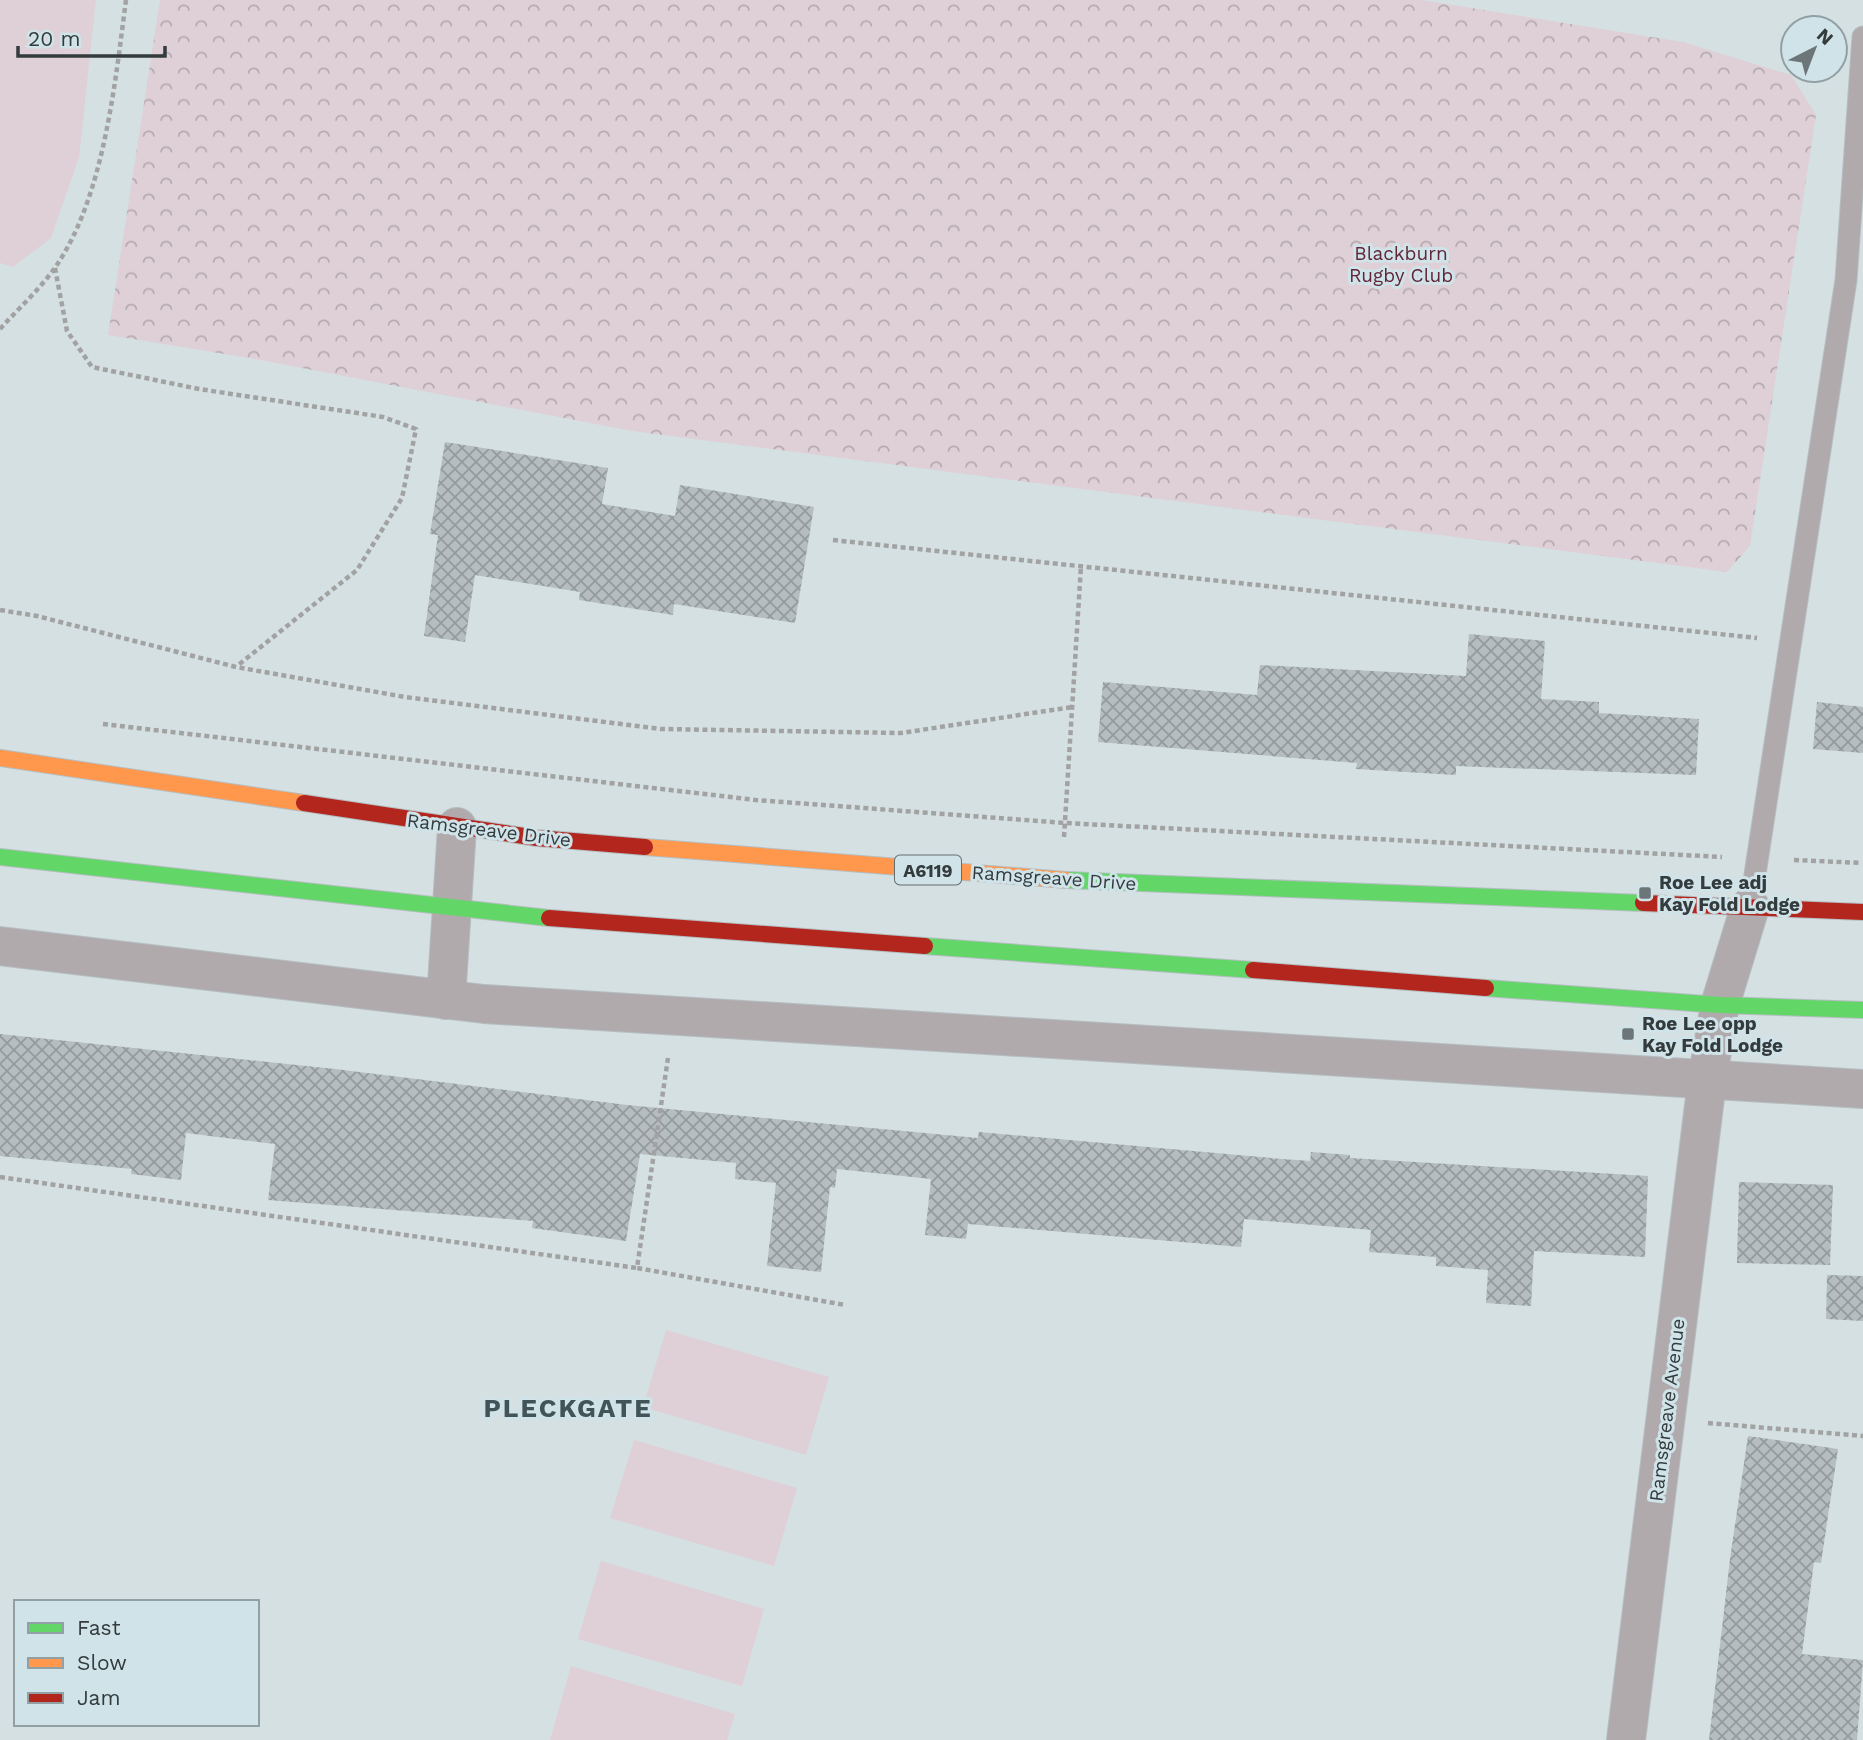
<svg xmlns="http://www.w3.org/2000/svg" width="1863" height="1740" viewBox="0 0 1863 1740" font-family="'Work Sans',sans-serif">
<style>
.green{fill:#ded0d6}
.forest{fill:url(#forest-crowns)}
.building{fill:url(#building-cross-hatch)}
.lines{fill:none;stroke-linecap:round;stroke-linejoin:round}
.lane-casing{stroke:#b5bec1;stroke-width:23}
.street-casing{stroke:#b5bec1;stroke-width:40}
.fast-casing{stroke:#b5bec1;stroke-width:18}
.slow-casing{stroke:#b5bec1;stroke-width:18}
.jam-casing{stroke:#b5bec1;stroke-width:18}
.path{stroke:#a2a2a3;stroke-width:4.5;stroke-dasharray:5 3.5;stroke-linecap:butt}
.lane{stroke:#b0aaad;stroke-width:21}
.street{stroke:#b0aaad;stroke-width:38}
.fast{stroke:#63d668;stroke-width:16}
.slow{stroke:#ff974d;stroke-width:16}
.jam{stroke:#b3261e;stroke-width:16}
.poi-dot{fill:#6c7577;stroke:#cfe3e9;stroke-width:2.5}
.labels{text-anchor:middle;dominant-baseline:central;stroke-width:6;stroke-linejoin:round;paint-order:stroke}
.shield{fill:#cfe3e9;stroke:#626d71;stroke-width:2}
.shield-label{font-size:18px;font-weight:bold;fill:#333b3d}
.park-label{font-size:19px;fill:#622538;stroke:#cfe3e9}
.street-label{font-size:19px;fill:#333b3d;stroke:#cfe3e9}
.poi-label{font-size:19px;font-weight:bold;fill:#333b3d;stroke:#cfe3e9;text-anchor:start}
.district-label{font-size:26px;font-weight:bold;letter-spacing:2px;fill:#425458;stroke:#cfe3e9}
</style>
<defs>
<pattern id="forest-crowns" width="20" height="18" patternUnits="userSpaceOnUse" patternTransform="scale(1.75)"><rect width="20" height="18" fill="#ded0d6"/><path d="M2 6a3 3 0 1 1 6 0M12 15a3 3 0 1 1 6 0" fill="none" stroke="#b5aaaf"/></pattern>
<pattern id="building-cross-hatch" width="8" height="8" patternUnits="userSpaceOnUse" patternTransform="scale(1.75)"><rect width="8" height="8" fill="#b5bdc0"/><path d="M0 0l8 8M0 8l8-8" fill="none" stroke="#949b9d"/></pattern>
</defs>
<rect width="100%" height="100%" fill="#d5e0e3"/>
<g class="green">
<path d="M 0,0 L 96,0 L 79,157 L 51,238 L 13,267 L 0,263 Z"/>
<path d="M 666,1330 L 829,1377 L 806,1455 L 643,1407 Z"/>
<path d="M 634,1440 L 797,1488 L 774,1566 L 610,1518 Z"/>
<path d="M 601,1561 L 764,1609 L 742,1686 L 578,1639 Z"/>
<path d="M 571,1666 L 735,1714 L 727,1740 L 550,1740 Z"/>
</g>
<path class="forest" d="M 160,0 L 1422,0 L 1683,42 L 1791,75 L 1816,115 L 1750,546 L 1727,572 L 632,431 L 255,359 L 108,335 Z"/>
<g class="building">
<path d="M 445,442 L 608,468 L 602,504 L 675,516 L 680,485 L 814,507 L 795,623 L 674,604 L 673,615 L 579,600 L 580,592 L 475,575 L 465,642 L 424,636 L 438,535 L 430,534 Z"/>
<path d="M 1469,634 L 1545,641 L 1541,699 L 1599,702 L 1599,713 L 1699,719 L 1696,775 L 1456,766 L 1456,775 L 1356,769 L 1357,763 L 1098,742 L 1103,682 L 1257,695 L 1260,665 L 1466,676 Z"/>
<path d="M 1817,702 L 1863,707 L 1863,753 L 1813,749 Z"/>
<path d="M 0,1034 L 335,1069 L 627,1105 L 978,1138 L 979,1132 L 1282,1159 L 1310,1161 L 1311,1152 L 1350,1155 L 1350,1158 L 1648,1176 L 1645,1257 L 1534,1251 L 1531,1306 L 1486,1303 L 1488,1270 L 1436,1266 L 1436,1257 L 1369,1252 L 1371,1230 L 1244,1219 L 1241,1247 L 968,1224 L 966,1239 L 925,1235 L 931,1179 L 837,1169 L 835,1188 L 830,1187 L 821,1272 L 767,1266 L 776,1183 L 735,1179 L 736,1163 L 640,1154 L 626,1241 L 532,1228 L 533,1221 L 268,1200 L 275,1144 L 186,1133 L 181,1180 L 131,1174 L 132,1169 L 0,1156 Z"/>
<path d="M 1739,1182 L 1833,1185 L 1830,1265 L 1737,1263 Z"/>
<path d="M 1827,1275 L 1863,1276 L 1863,1321 L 1826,1319 Z"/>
<path d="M 1748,1436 L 1838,1449 L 1821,1563 L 1814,1562 L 1802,1654 L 1863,1660 L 1857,1740 L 1709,1740 L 1730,1559 Z"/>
</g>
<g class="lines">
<defs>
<path id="lane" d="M 1750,907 L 1846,280 L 1863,37"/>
<g id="street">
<path d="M 0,946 L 484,1004 L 1863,1089"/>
<path d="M 446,1000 L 457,827"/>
<path d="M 1626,1740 L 1707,1081 L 1720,1005 L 1750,907"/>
</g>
<g id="fast">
<path d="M 0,857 L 549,918"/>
<path d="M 1066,880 L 1643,903"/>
<path d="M 925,946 L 1253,970"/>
<path d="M 1486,988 L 1720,1005 L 1863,1010"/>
</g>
<g id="slow">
<path d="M 0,758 L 304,803"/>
<path d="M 645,847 L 1066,880"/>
</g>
<g id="jam">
<path d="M 304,803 L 537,838 L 645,847"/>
<path d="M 1643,903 L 1863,912"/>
<path d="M 549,918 L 925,946"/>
<path d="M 1253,970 L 1486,988"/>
</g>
</defs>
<use href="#lane" class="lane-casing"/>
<use href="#street" class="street-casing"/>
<use href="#fast" class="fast-casing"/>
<use href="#slow" class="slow-casing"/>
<use href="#jam" class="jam-casing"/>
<g class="path">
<path d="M 55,268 L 67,331 L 92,367 L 199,389 L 383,417 L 416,429 L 402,498 L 357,570 L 237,666"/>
<path d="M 0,329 C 18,309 39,290 54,269 C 104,199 115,83 126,0"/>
<path d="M 833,540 L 1757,638"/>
<path d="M 0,610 L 37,616 L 236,667 L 405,697 L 661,729 L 901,733 L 1072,707"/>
<path d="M 103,724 L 756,800 L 1065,823 L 1722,857"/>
<path d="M 1064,837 L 1081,566"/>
<path d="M 1794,860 L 1862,863"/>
<path d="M 668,1058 L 637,1268 L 845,1305"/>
<path d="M 0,1177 L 637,1268"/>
<path d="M 1708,1423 L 1863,1436"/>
</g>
<use href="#lane" class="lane"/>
<use href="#street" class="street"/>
<use href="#fast" class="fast"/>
<use href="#slow" class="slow"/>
<use href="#jam" class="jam"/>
</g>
<g class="poi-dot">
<rect x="1638" y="886" width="14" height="14" rx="3.5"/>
<rect x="1621" y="1027" width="14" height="14" rx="3.5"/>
</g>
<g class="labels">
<rect class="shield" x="895" y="855.5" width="66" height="29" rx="5"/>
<g class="shield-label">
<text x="928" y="870">A6119</text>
</g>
<g class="park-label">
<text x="1401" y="253">Blackburn<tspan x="1401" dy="22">Rugby Club</tspan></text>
</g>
<g class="street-label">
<text transform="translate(489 830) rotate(7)">Ramsgreave Drive</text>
<text transform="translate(1054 878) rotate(4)">Ramsgreave Drive</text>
<text transform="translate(1667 1410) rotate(-83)">Ramsgreave Avenue</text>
</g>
<g class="poi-label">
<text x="1659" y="882">Roe Lee adj<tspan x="1659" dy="22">Kay Fold Lodge</tspan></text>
<text x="1642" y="1023">Roe Lee opp<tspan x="1642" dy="22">Kay Fold Lodge</tspan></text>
</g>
<g class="district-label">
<text x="568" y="1408">PLECKGATE</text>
</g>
</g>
<rect x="14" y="1600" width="245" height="126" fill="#cfe3e9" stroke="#91a0a4" stroke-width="2"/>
<rect x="28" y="1623" width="35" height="10" fill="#63d668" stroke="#91a0a4" stroke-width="2"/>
<text x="77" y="1635" font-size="21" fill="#333b3d">Fast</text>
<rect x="28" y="1658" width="35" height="10" fill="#ff974d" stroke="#91a0a4" stroke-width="2"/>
<text x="77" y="1670" font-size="21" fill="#333b3d">Slow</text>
<rect x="28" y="1693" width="35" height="10" fill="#b3261e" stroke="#91a0a4" stroke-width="2"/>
<text x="77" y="1705" font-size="21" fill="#333b3d">Jam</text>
<g transform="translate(1814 49) rotate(42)"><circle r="33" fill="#cfe3e9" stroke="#91a0a4" stroke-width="2"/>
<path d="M0-5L12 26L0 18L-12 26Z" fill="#6c7577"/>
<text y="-10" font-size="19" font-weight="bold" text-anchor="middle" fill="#333b3d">N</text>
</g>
<path d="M18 46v10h147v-10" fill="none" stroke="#333b3d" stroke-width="3.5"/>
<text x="28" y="46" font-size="21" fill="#333b3d" stroke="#cfe3e9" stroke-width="5" paint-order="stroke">20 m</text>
</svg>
